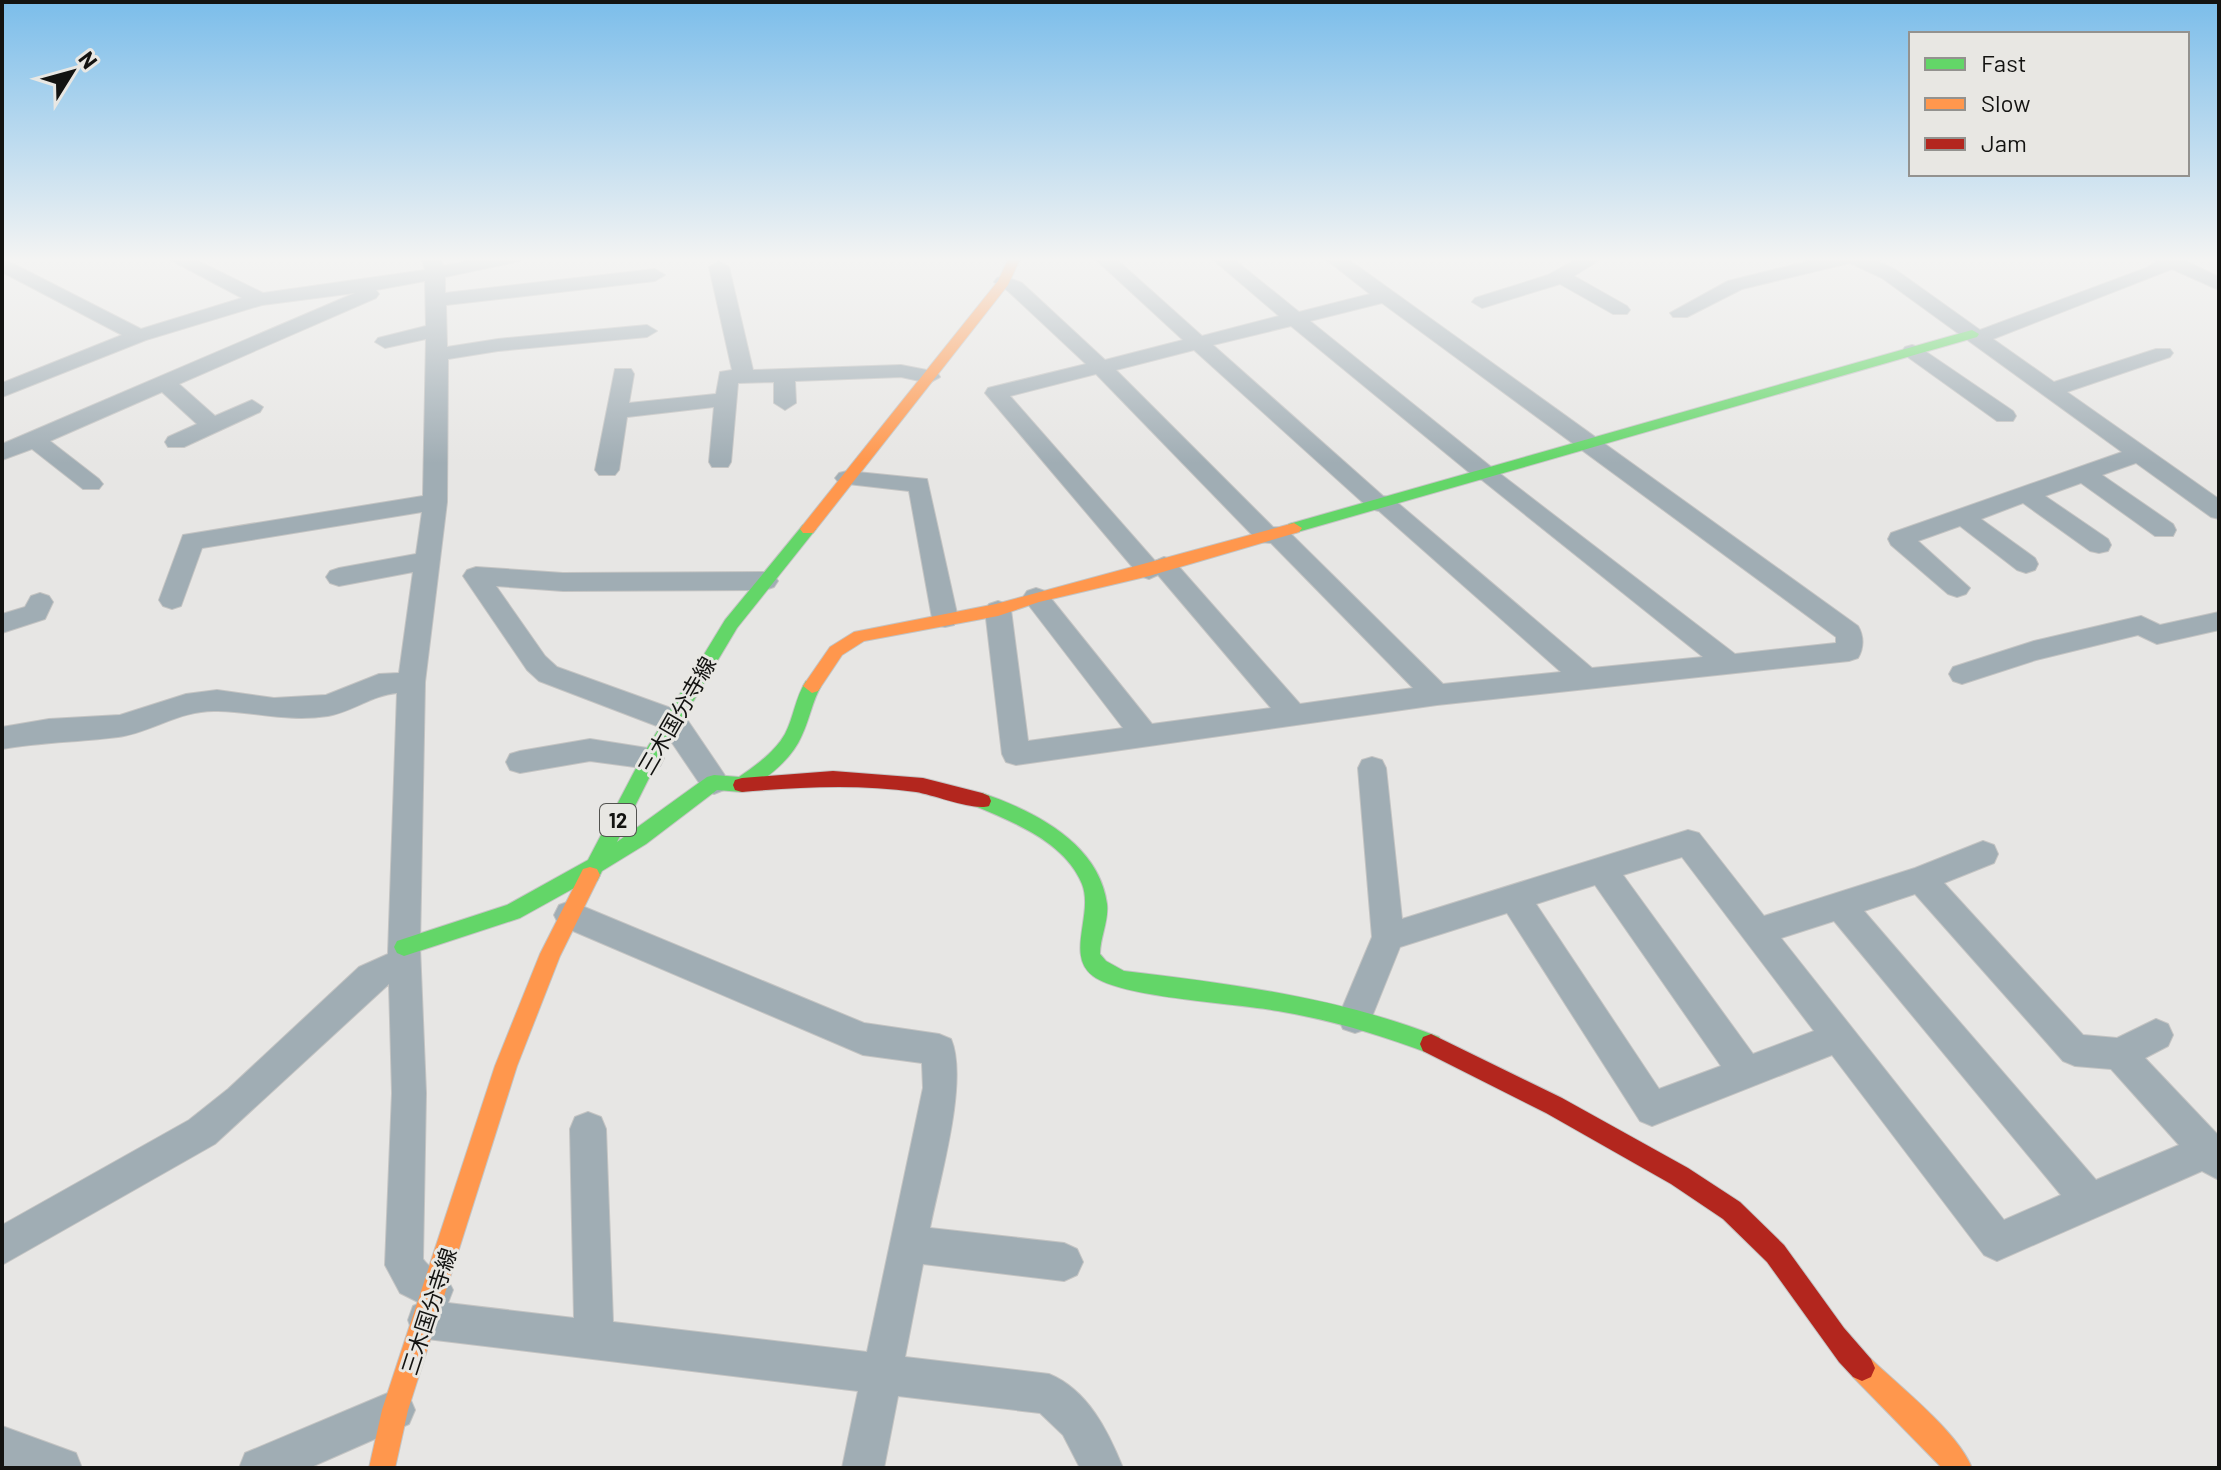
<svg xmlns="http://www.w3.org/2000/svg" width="2221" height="1470" viewBox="0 0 2221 1470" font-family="Barlow,'Noto Sans JP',sans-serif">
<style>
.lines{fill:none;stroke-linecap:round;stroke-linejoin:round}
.street-casing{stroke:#c4c4c3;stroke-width:2}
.fast-casing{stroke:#c4c4c3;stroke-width:2}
.slow-casing{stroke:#c4c4c3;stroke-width:2}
.jam-casing{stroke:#c4c4c3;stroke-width:2}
.street{fill:#a0adb4;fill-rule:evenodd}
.fast{fill:#63d668;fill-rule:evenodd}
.slow{fill:#ff974d;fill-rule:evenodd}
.jam{fill:#b3261e;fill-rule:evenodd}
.labels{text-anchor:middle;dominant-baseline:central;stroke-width:6;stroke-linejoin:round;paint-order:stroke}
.shield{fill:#e8e7e3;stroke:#535350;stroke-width:2}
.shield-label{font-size:20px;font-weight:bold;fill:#131311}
.street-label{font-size:22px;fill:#131311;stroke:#e8e7e3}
</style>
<rect width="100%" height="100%" fill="#e7e6e4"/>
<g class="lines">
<defs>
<g id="street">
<path d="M 165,257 L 190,257 L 263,293 L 425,270 L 421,257 L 440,257 L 443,266 L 485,257 L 522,257 L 520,261 L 445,277 L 445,293 L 655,269 L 665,275 L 655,281 L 446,305 L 447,347 L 498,339 L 647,325 L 657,331 L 647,337 L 498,351 L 448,359 L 447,502 L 425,682 L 420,947 L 426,1093 L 423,1259 C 434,1274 445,1271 453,1290 L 448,1303 L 574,1318 L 570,1129 L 575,1117 L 588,1112 L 601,1117 L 606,1129 L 613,1322 L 867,1352 L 923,1088 L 922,1063 L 863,1055 L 559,925 L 554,915 L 559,905 L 570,901 L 864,1023 L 939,1034 L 951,1039 C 969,1081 939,1181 930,1228 L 1064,1243 L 1077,1249 L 1083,1262 L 1077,1275 L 1064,1281 L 923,1264 L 905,1357 L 1049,1374 C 1088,1390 1108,1431 1123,1468 L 1080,1468 L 1063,1435 L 1040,1413 L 898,1396 L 884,1468 L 842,1468 L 858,1391 L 427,1339 L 413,1334 L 408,1320 L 413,1306 L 420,1303 L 400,1293 L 385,1265 L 392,1093 L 389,984 L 215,1144 L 2,1265 L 2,1225 L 189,1120 L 228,1089 L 359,967 L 388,954 L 397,693 C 372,695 352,712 328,716 C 287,722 257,712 218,711 C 182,709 152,732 118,737 C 79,742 41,742 2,749 L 2,727 L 49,719 L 120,715 L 186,694 L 217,690 L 274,698 L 326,695 L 379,674 L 399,673 L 413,572 L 339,586 L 330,583 L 326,577 L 330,571 L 339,568 L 416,554 L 422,512 L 202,548 L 181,606 L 172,609 L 163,606 L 159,600 L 183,535 L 423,496 L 426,339 L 385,348 L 375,342 L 378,338 L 426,326 L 425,281 L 376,290 L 379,294 L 376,298 L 179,384 L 215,416 L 252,400 L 263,407 L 260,412 L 184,447 L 168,447 L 165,442 L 168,437 L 197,424 L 162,392 L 50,441 L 99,479 L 103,484 L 99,489 L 83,489 L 32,449 L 2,460 L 2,444 L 355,293 L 262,305 L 146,340 L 2,397 L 2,383 L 122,335 L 2,272 L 2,258 L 141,329 L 242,298 Z"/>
<path d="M 1093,257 L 1114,257 L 1202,336 L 1279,316 L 1210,257 L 1231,257 L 1299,312 L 1370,294 L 1323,257 L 1345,257 L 1858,626 C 1864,636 1864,648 1858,658 L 1849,661 L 1437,705 L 1016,765 L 1006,762 L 1002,754 L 985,610 L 989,604 L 998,601 L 1007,604 L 1011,610 L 1028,741 L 1123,728 L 1027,603 L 1023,597 L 1027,591 L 1036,588 L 1045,591 L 1152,724 L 1271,708 L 1158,575 L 1149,579 L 1140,576 L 985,393 L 988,388 L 1086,364 L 1008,291 L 994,282 L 997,278 L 1004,276 L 1022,283 L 1105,360 L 1183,340 ZM 1382,303 L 1836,637 L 1836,643 L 1735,654 L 1490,466 L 1310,321 ZM 1291,326 L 1476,478 L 1482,480 L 1703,657 L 1592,668 L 1392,498 L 1383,496 L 1213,345 ZM 1194,350 L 1370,509 L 1379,511 L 1561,672 L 1443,684 L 1285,528 L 1273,527 L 1116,370 ZM 1096,374 L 1259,542 L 1271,543 L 1413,688 L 1300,704 L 1173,560 L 1164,557 L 1155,561 L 1010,396 Z"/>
<path d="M 1580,257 L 1604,257 L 1574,276 L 1627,306 L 1630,310 L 1627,314 L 1613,314 L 1560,284 L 1482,308 L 1472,302 L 1475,298 L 1548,275 Z"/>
<path d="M 1825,257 L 1870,257 L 1896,270 L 1980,330 L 2146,268 L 2156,262 L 2152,257 L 2177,257 L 2219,277 L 2219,290 L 2172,269 L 1993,339 L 2054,382 L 2156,349 L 2170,349 L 2173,353 L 2170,357 L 2067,392 L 2219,499 L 2219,519 L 2211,517 L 2136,463 L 2102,475 L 2173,524 L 2176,530 L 2173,536 L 2155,536 L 2081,483 L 2045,496 L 2108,539 L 2111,545 L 2108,551 L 2099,553 L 2090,551 L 2023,503 L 1981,519 L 2035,558 L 2038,564 L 2035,570 L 2026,573 L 2017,570 L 1960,526 L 1918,541 L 1970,588 L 1966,594 L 1957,597 L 1948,594 L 1891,545 L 1888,539 L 1891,533 L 2122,452 L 1882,278 L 1850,263 L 1742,289 L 1687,317 L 1673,317 L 1670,313 L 1728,281 Z"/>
<path d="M 719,261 L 729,267 L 753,370 L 901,365 L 937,372 L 940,377 L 929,383 L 901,377 L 795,381 L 796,403 L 785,410 L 774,403 L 774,382 L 738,383 L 731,462 L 728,467 L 712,467 L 709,462 L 714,407 L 627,417 L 619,470 L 615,475 L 599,475 L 595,470 L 615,369 L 631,369 L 634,374 L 629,403 L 716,394 L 720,372 L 732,370 L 709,267 Z"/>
<path d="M 1912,345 L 1919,347 L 2013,411 L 2016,416 L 2013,421 L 1997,421 L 1905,355 L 1902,351 L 1905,347 Z"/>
<path d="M 847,471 L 927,479 L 958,618 L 954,625 L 945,627 L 936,625 L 932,618 L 909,491 L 839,483 L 835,478 L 839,473 Z"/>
<path d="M 476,567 L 563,573 L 765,572 L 774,575 L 778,581 L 774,587 L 765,590 L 563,591 L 496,586 L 545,656 L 557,667 L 682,712 L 724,774 L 728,782 L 724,790 L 714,794 L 704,790 L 662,728 L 539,681 L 527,670 L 463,576 L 467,570 Z"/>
<path d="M 40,593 L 49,596 L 53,602 L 45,619 L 2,633 L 2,614 L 25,607 L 31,596 Z"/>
<path d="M 2219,612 L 2219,630 L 2157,644 L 2138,635 L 2036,660 L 1962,684 L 1953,681 L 1949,674 L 1953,667 L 2034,641 L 2141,616 L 2160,625 Z"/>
<path d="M 590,739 L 660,750 L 664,758 L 660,766 L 650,769 L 590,761 L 520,773 L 510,770 L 506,762 L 510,754 L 520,751 Z"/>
<path d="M 1372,757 L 1382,760 L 1386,768 L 1402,919 L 1688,830 L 1699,833 L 1764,916 L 1915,868 L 1983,841 L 1994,845 L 1998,854 L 1994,863 L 1944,883 L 2083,1035 L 2117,1038 L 2156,1019 L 2168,1024 L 2173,1035 L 2168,1046 L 2145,1058 L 2219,1136 L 2219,1180 L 2202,1171 L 1997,1261 L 1984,1255 L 1832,1055 L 1652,1126 L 1640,1121 L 1507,913 L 1400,947 L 1367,1029 L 1355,1033 L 1343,1029 L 1338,1018 L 1372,937 L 1358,768 L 1362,760 ZM 1682,857 L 1814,1031 L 1753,1054 L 1623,875 ZM 1595,885 L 1721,1066 L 1659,1089 L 1536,904 ZM 1915,894 L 2063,1061 L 2075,1066 L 2111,1069 L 2179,1145 L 2096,1180 L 1864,911 ZM 1834,921 L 2061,1195 L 2004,1220 L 1781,938 Z"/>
<path d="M 395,1390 L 409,1396 L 415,1410 L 409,1424 L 309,1468 L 239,1468 L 245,1453 Z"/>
<path d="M 2,1426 L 76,1453 L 82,1468 L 2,1468 Z"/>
</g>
<g id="fast">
<path d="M 1972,330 L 1979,334 L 1977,337 L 1294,533 L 1286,528 L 1289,524 Z"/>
<path d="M 808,524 L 816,529 L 737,628 L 657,762 L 617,842 L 707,777 L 714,775 L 739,777 C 755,766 775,752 785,734 C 794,717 795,698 806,681 L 818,681 L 821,686 C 812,702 810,718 802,735 C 792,759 770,775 749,790 L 742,792 L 717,790 L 646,844 L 602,871 L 597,881 L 585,882 L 520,918 L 404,956 L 397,953 L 394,947 L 397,941 L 507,905 L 588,860 L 644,753 L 725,620 L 803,525 Z"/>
<path d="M 982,793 C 1034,811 1099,843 1107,904 C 1109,921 1100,937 1100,954 L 1106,961 L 1124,971 C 1232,984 1337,997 1439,1037 L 1442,1044 L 1439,1051 L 1431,1054 C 1381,1035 1331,1020 1278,1011 C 1236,1003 1122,998 1093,976 C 1065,955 1094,914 1082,884 C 1065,842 1013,822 975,806 L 973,801 L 975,796 Z"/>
</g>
<g id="slow">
<path d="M 1009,257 L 1021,257 L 1008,285 L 813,533 L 803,533 L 800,529 L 803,525 L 998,281 Z"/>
<path d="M 1294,523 L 1302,528 L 1299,532 L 1149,576 L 1039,602 L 998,616 L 864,641 L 842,655 L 818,691 L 812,693 L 803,686 L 830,647 L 854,632 L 996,604 Z"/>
<path d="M 590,867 L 597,869 L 600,875 L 560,956 L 517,1066 L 408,1410 L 395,1468 L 369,1468 L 382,1410 L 495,1066 L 540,954 L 583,869 Z"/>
<path d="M 1862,1355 L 1871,1359 C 1900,1387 1958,1432 1972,1468 L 1942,1468 L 1853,1377 L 1849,1368 L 1853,1359 Z"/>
</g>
<g id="jam">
<path d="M 833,771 L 923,778 L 982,793 L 989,796 L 991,801 L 989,806 C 974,811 934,795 916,792 C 858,784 800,787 742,792 L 735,790 L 733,785 L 735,780 L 742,778 Z"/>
<path d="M 1431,1034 L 1562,1098 L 1688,1168 L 1740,1202 L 1784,1245 L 1844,1328 L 1871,1359 L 1875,1368 L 1871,1377 L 1862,1381 L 1853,1377 L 1839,1362 L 1767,1262 L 1723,1219 L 1671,1184 L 1546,1113 L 1423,1051 L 1420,1044 L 1423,1037 Z"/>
</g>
</defs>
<use href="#street" class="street-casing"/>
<use href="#fast" class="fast-casing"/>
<use href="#slow" class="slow-casing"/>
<use href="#jam" class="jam-casing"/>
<use href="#street" class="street"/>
<use href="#fast" class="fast"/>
<use href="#slow" class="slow"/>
<use href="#jam" class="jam"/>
</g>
<linearGradient id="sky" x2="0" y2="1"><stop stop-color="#7bbdea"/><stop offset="0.56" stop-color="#f4f4f3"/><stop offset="1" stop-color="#f4f4f3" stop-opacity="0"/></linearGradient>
<rect width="2221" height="463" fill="url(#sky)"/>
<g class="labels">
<rect class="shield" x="600" y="804" width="36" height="32" rx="6"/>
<g class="shield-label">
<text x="618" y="820">12</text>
</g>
<g class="street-label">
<text transform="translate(676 715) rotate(-60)">三木国分寺線</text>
<text transform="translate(428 1311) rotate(-72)">三木国分寺線</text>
</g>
</g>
<rect width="2221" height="1470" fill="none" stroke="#131311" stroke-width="8"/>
<rect x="1909" y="32" width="280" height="144" fill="#e8e7e3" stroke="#93928f" stroke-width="2"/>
<rect x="1925" y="58" width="40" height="12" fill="#63d668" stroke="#93928f" stroke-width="2"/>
<text x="1981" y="72" font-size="24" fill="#131311">Fast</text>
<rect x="1925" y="98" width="40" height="12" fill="#ff974d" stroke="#93928f" stroke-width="2"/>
<text x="1981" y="112" font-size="24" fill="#131311">Slow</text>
<rect x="1925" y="138" width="40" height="12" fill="#b3261e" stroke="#93928f" stroke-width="2"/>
<text x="1981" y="152" font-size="24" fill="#131311">Jam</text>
<g transform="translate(72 72) rotate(53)" stroke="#e8e7e3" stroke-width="6" paint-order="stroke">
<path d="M0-6L14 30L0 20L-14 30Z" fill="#131311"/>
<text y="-12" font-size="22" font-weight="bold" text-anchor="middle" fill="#131311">N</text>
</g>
</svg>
